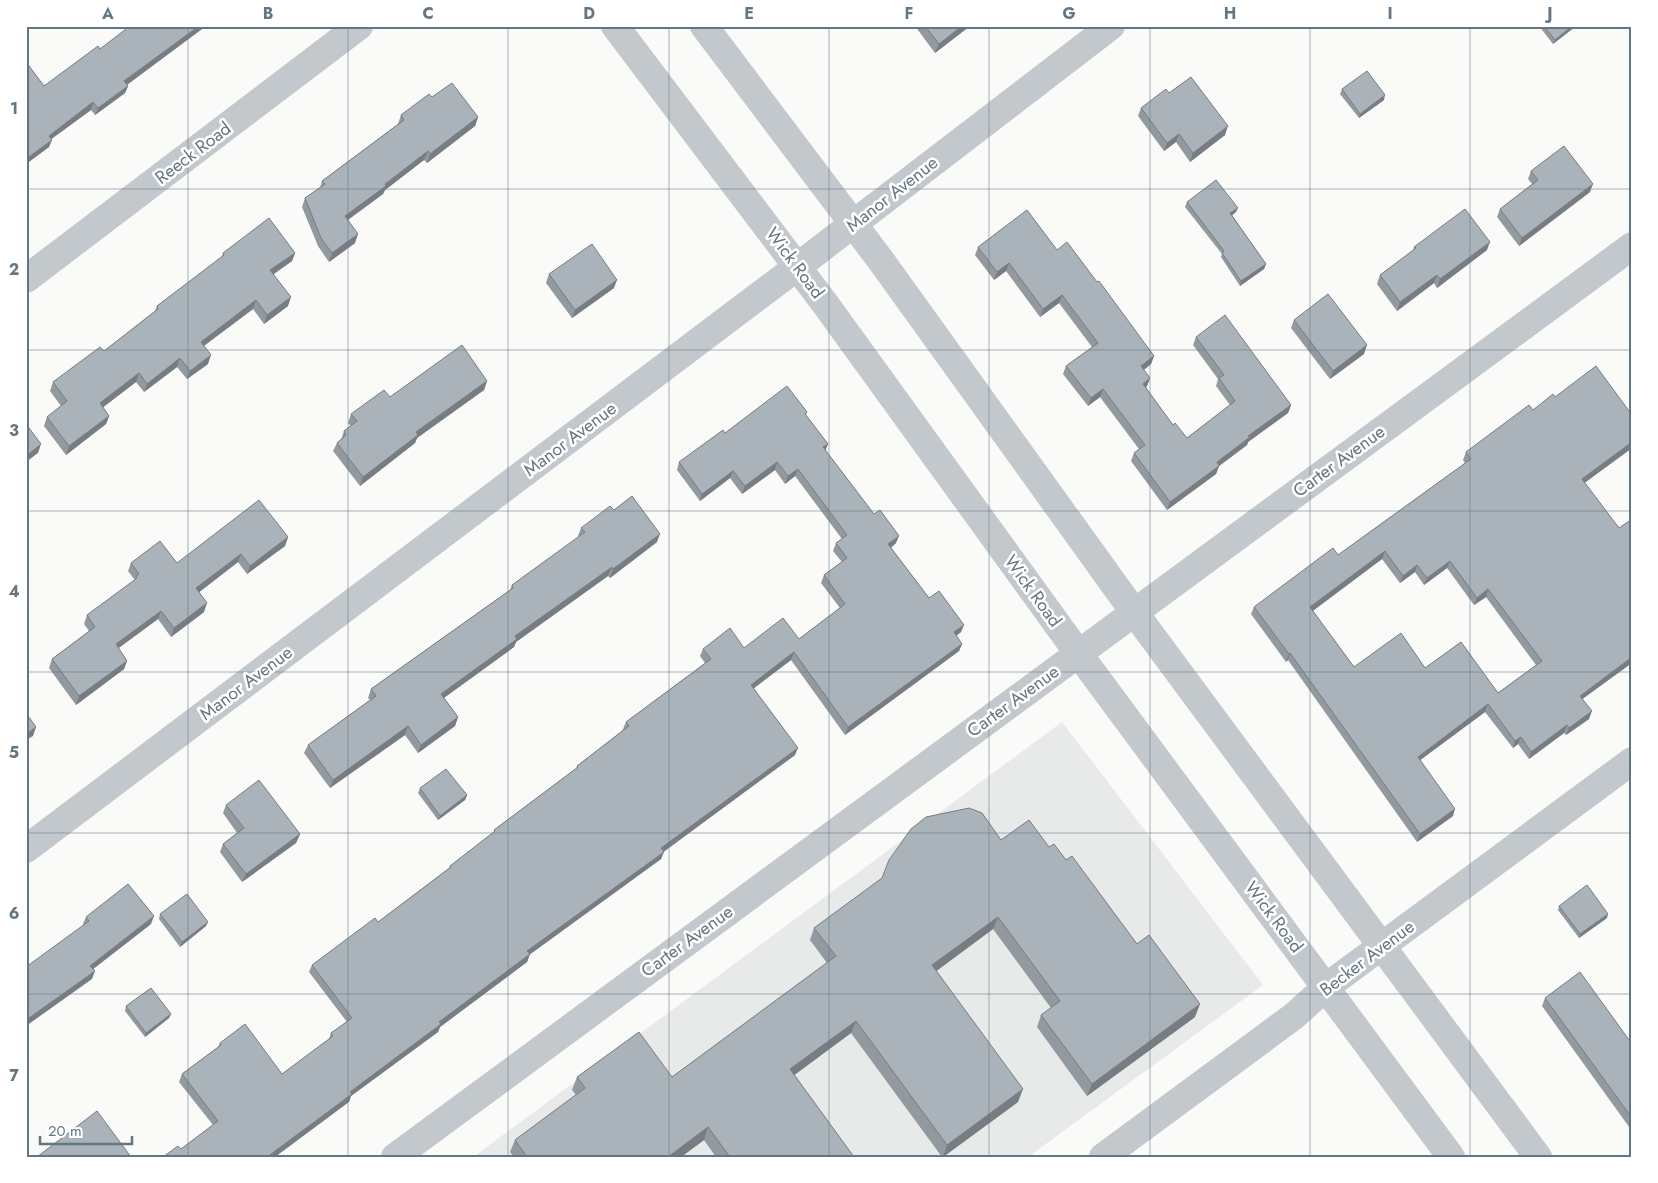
<svg xmlns="http://www.w3.org/2000/svg" width="1658" height="1183" viewBox="0 0 1658 1183" font-family="Jost,sans-serif">
<style>
.built{fill:#e8e9e9}
.lines{fill:none;stroke-linecap:round;stroke-linejoin:round}
.minor{stroke:#c3c8cc;stroke-width:28}
.wall{fill:#929a9f;fill-rule:evenodd}
.shaded-wall{fill:#777d82}
.building{fill:#aab3b9;stroke:#777d82;fill-rule:evenodd}
.grid{fill:none;stroke:#657683;stroke-width:1;stroke-opacity:0.55}
.labels{text-anchor:middle;dominant-baseline:central;stroke-width:5;stroke-linejoin:round;paint-order:stroke}
.street-label{font-size:18px;fill:#657683;stroke:#fff}
.neatline{fill:none;stroke:#657683;stroke-width:2}
.grid-label{font-size:16px;text-anchor:middle;font-weight:bold;fill:#657683}
</style>
<rect width="100%" height="100%" fill="#fafaf8"/>
<path class="built" d="M 1062,722 L 1263,985 L 1028,1157 L 473,1157 Z"/>
<g class="lines">
<g class="minor">
<path d="M 615,26 L 826,305 L 1078,653 L 1451,1157"/>
<path d="M 704,26 L 882,262 L 1134,612 L 1538,1157"/>
<path d="M 26,279 L 359,26"/>
<path d="M 26,849 L 797,267 L 1111,26"/>
<path d="M 395,1157 L 1632,246"/>
<path d="M 1103,1157 L 1294,1016 L 1326,987 L 1632,761"/>
</g>
</g>
<g class="wall">
<path d="M 206,26 L 127,85 L 128,86 L 125,93 L 95,115 L 91,110 L 51,139 L 49,147 L 26,164 L 26,62 L 44,86 L 100,49 Z"/>
<path d="M 915,26 L 970,26 L 935,53 Z"/>
<path d="M 1539,26 L 1576,26 L 1553,44 Z"/>
<path d="M 1342,89 L 1384,100 L 1359,118 L 1340,94 Z"/>
<path d="M 1169,93 L 1225,135 L 1190,162 L 1176,142 L 1164,151 L 1138,116 L 1141,108 Z"/>
<path d="M 432,97 L 478,117 L 475,126 L 427,163 L 424,160 L 385,190 L 383,194 L 348,220 L 355,243 L 329,262 L 318,246 L 302,207 L 305,198 L 320,188 L 322,181 L 398,124 L 401,115 Z"/>
<path d="M 1531,171 L 1590,192 L 1519,246 L 1497,217 L 1500,209 L 1532,184 L 1528,179 Z"/>
<path d="M 1187,202 L 1236,212 L 1232,215 L 1266,264 L 1264,269 L 1240,286 L 1221,257 L 1222,254 L 1185,207 Z"/>
<path d="M 978,247 L 1057,250 L 1097,282 L 1154,356 L 1151,364 L 1144,370 L 1150,378 L 1147,386 L 1146,388 L 1173,425 L 1187,438 L 1230,405 L 1216,386 L 1218,379 L 1193,345 L 1196,337 L 1291,405 L 1288,413 L 1248,442 L 1247,445 L 1219,466 L 1216,474 L 1167,510 L 1131,461 L 1134,453 L 1139,449 L 1100,397 L 1088,406 L 1063,374 L 1066,366 L 1092,347 L 1059,303 L 1040,317 L 1006,271 L 994,280 L 975,255 Z"/>
<path d="M 1414,247 L 1487,250 L 1437,288 L 1434,283 L 1397,311 L 1377,284 L 1380,275 L 1413,251 Z"/>
<path d="M 223,253 L 295,253 L 292,261 L 273,274 L 288,306 L 264,324 L 253,309 L 204,346 L 208,364 L 187,379 L 177,367 L 144,392 L 136,382 L 103,407 L 109,416 L 106,424 L 66,455 L 44,426 L 47,417 L 61,406 L 50,391 L 53,382 L 104,351 L 155,311 L 157,306 L 222,257 Z"/>
<path d="M 549,274 L 614,288 L 572,318 L 546,283 Z"/>
<path d="M 1294,320 L 1364,354 L 1330,379 L 1291,328 Z"/>
<path d="M 487,381 L 484,390 L 417,438 L 415,443 L 360,486 L 333,451 L 337,443 L 341,440 L 344,431 L 351,426 L 348,423 L 351,414 L 390,397 Z"/>
<path d="M 1555,397 L 1632,415 L 1632,448 L 1584,483 L 1583,699 L 1589,719 L 1566,735 L 1564,733 L 1529,759 L 1518,744 L 1513,748 L 1485,712 L 1420,760 L 1453,816 L 1417,842 L 1288,660 L 1286,662 L 1251,614 L 1254,607 L 1338,555 L 1465,463 L 1463,460 L 1466,452 L 1533,410 ZM 1382,559 L 1400,583 L 1415,572 L 1424,585 L 1447,568 L 1474,605 L 1486,597 L 1536,665 L 1498,693 L 1425,668 L 1354,667 L 1313,611 Z"/>
<path d="M 807,412 L 806,415 L 828,444 L 825,450 L 896,543 L 891,548 L 929,598 L 961,632 L 956,636 L 962,644 L 959,651 L 845,735 L 791,660 L 754,688 L 795,755 L 663,852 L 661,859 L 530,954 L 527,962 L 440,1027 L 438,1032 L 351,1096 L 349,1102 L 181,1149 L 213,1125 L 179,1082 L 182,1074 L 218,1047 L 220,1043 L 282,1074 L 329,1039 L 331,1033 L 347,1022 L 309,972 L 312,965 L 378,922 L 449,868 L 450,866 L 494,833 L 494,830 L 576,769 L 577,766 L 623,730 L 623,729 L 626,722 L 705,663 L 700,656 L 703,649 L 744,648 L 799,639 L 840,608 L 821,583 L 824,575 L 842,562 L 833,551 L 836,543 L 842,539 L 795,476 L 785,484 L 775,470 L 742,494 L 730,478 L 700,501 L 677,470 L 679,462 L 725,433 Z"/>
<path d="M 614,510 L 657,542 L 610,578 L 608,576 L 516,642 L 514,647 L 444,698 L 458,717 L 455,726 L 418,753 L 405,735 L 330,788 L 304,753 L 308,745 L 370,700 L 368,698 L 371,689 L 510,590 L 512,585 L 579,537 L 578,536 L 581,528 Z"/>
<path d="M 288,537 L 285,546 L 247,574 L 238,562 L 199,592 L 204,612 L 171,637 L 158,619 L 118,648 L 127,661 L 124,669 L 76,705 L 49,668 L 52,659 L 89,631 L 84,624 L 87,615 L 134,581 L 135,580 L 128,571 L 131,563 L 177,563 Z"/>
<path d="M 420,788 L 467,795 L 465,800 L 438,820 L 418,793 Z"/>
<path d="M 226,805 L 300,834 L 296,843 L 242,882 L 220,852 L 223,844 L 237,833 L 223,813 Z"/>
<path d="M 1001,840 L 1049,847 L 1066,860 L 1137,944 L 1195,1017 L 1087,1096 L 1037,1027 L 1041,1015 L 1051,1008 L 993,929 L 936,971 L 1018,1102 L 943,1157 L 942,1157 L 851,1033 L 794,1075 L 854,1157 L 716,1157 L 704,1140 L 681,1157 L 514,1157 L 510,1152 L 515,1140 L 576,1095 L 572,1090 L 577,1077 L 672,1077 L 827,963 L 810,940 L 814,928 Z"/>
<path d="M 1559,906 L 1607,918 L 1579,938 L 1558,910 Z"/>
<path d="M 160,914 L 206,926 L 180,947 L 159,919 Z"/>
<path d="M 86,917 L 151,924 L 93,969 L 92,979 L 83,924 Z"/>
<path d="M 1545,998 L 1632,1044 L 1632,1131 L 1542,1006 Z"/>
<path d="M 126,1006 L 171,1014 L 169,1018 L 145,1037 L 125,1011 Z"/>
</g>
<g class="shaded-wall">
<path d="M 199,26 L 206,26 L 121,89 L 124,81 Z"/>
<path d="M 962,26 L 970,26 L 935,53 L 939,44 Z"/>
<path d="M 1572,26 L 1576,26 L 1553,44 L 1555,40 Z"/>
<path d="M 128,86 L 125,93 L 95,115 L 98,108 Z"/>
<path d="M 1385,95 L 1384,100 L 1359,118 L 1360,114 Z"/>
<path d="M 93,102 L 91,110 L 46,143 L 49,136 Z"/>
<path d="M 478,117 L 475,126 L 427,163 L 430,154 Z"/>
<path d="M 1228,126 L 1225,135 L 1190,162 L 1193,153 Z"/>
<path d="M 1179,134 L 1176,142 L 1164,151 L 1167,143 Z"/>
<path d="M 52,140 L 49,147 L 26,164 L 26,159 Z"/>
<path d="M 428,151 L 424,160 L 385,190 L 383,194 L 342,224 L 345,216 Z"/>
<path d="M 1593,184 L 1590,192 L 1519,246 L 1522,238 Z"/>
<path d="M 1238,208 L 1236,212 L 1229,218 L 1230,213 Z"/>
<path d="M 358,234 L 355,243 L 329,262 L 332,253 Z"/>
<path d="M 1490,242 L 1487,250 L 1437,288 L 1440,279 Z"/>
<path d="M 295,253 L 292,261 L 267,279 L 270,270 Z"/>
<path d="M 1009,263 L 1006,271 L 994,280 L 997,272 Z"/>
<path d="M 1266,264 L 1264,269 L 1240,286 L 1241,281 Z"/>
<path d="M 1437,275 L 1434,283 L 1397,311 L 1400,302 Z"/>
<path d="M 617,280 L 614,288 L 572,318 L 575,310 Z"/>
<path d="M 1062,295 L 1059,303 L 1040,317 L 1043,309 Z"/>
<path d="M 291,297 L 288,306 L 264,324 L 267,315 Z"/>
<path d="M 256,300 L 253,309 L 198,350 L 201,342 Z"/>
<path d="M 1367,345 L 1364,354 L 1330,379 L 1333,371 Z"/>
<path d="M 211,355 L 208,364 L 187,379 L 190,371 Z"/>
<path d="M 1154,356 L 1151,364 L 1138,374 L 1141,366 Z"/>
<path d="M 180,358 L 177,367 L 144,392 L 147,384 Z"/>
<path d="M 139,373 L 136,382 L 97,412 L 100,403 Z"/>
<path d="M 1150,378 L 1147,386 L 1140,392 L 1143,384 Z"/>
<path d="M 487,381 L 484,390 L 417,438 L 415,443 L 360,486 L 363,477 L 416,432 Z"/>
<path d="M 1103,389 L 1100,397 L 1088,406 L 1091,398 Z"/>
<path d="M 1291,405 L 1288,413 L 1248,442 L 1247,445 L 1219,466 L 1216,474 L 1167,510 L 1170,502 L 1248,436 Z"/>
<path d="M 109,416 L 106,424 L 66,455 L 69,446 Z"/>
<path d="M 1632,442 L 1632,448 L 1579,487 L 1582,479 Z"/>
<path d="M 41,444 L 38,453 L 26,462 L 26,456 Z"/>
<path d="M 828,444 L 825,451 L 823,447 Z"/>
<path d="M 777,462 L 775,470 L 742,494 L 745,486 Z"/>
<path d="M 798,469 L 795,476 L 785,484 L 788,476 Z"/>
<path d="M 733,471 L 730,478 L 700,501 L 702,494 Z"/>
<path d="M 660,534 L 657,542 L 610,578 L 613,569 Z"/>
<path d="M 899,536 L 896,543 L 885,552 L 888,544 Z"/>
<path d="M 288,537 L 285,546 L 247,574 L 250,566 Z"/>
<path d="M 1385,551 L 1382,559 L 1307,615 L 1310,607 Z"/>
<path d="M 241,554 L 238,562 L 193,597 L 196,588 Z"/>
<path d="M 1450,561 L 1447,568 L 1424,585 L 1427,578 Z"/>
<path d="M 1417,565 L 1415,572 L 1400,583 L 1403,576 Z"/>
<path d="M 612,567 L 608,576 L 516,642 L 514,647 L 438,702 L 441,694 L 515,636 Z"/>
<path d="M 1488,589 L 1486,597 L 1474,605 L 1477,598 Z"/>
<path d="M 207,603 L 204,612 L 171,637 L 174,628 Z"/>
<path d="M 161,611 L 158,619 L 112,653 L 116,644 Z"/>
<path d="M 964,625 L 961,632 L 951,640 L 954,632 Z"/>
<path d="M 962,644 L 959,651 L 845,735 L 848,727 Z"/>
<path d="M 794,652 L 791,660 L 749,692 L 751,685 Z"/>
<path d="M 1290,653 L 1288,660 L 1286,662 L 1289,654 Z"/>
<path d="M 1632,657 L 1632,663 L 1577,703 L 1580,696 Z"/>
<path d="M 127,661 L 124,669 L 76,705 L 79,696 Z"/>
<path d="M 1488,704 L 1485,712 L 1415,764 L 1418,757 Z"/>
<path d="M 1592,711 L 1589,719 L 1566,735 L 1569,728 Z"/>
<path d="M 458,717 L 455,726 L 418,753 L 421,745 Z"/>
<path d="M 1567,725 L 1564,733 L 1529,759 L 1531,752 Z"/>
<path d="M 408,726 L 405,735 L 330,788 L 333,780 Z"/>
<path d="M 36,727 L 33,736 L 26,740 L 26,734 Z"/>
<path d="M 1521,737 L 1518,744 L 1513,748 L 1515,741 Z"/>
<path d="M 798,748 L 795,755 L 658,856 L 661,848 Z"/>
<path d="M 467,795 L 465,800 L 438,820 L 440,816 Z"/>
<path d="M 1455,809 L 1453,816 L 1417,842 L 1420,834 Z"/>
<path d="M 300,834 L 296,843 L 242,882 L 246,874 Z"/>
<path d="M 664,852 L 661,859 L 525,958 L 527,951 Z"/>
<path d="M 1608,914 L 1607,918 L 1579,938 L 1580,934 Z"/>
<path d="M 154,916 L 151,924 L 88,973 L 90,966 Z"/>
<path d="M 998,917 L 993,929 L 927,978 L 932,965 Z"/>
<path d="M 208,922 L 206,926 L 180,947 L 182,942 Z"/>
<path d="M 530,954 L 527,962 L 440,1027 L 438,1032 L 351,1096 L 349,1102 L 275,1157 L 267,1157 L 439,1022 Z"/>
<path d="M 95,971 L 92,979 L 26,1026 L 26,1020 Z"/>
<path d="M 1200,1004 L 1195,1017 L 1087,1096 L 1092,1084 Z"/>
<path d="M 171,1014 L 169,1018 L 145,1037 L 146,1033 Z"/>
<path d="M 856,1021 L 851,1033 L 785,1082 L 790,1069 Z"/>
<path d="M 1023,1089 L 1018,1102 L 943,1157 L 947,1145 Z"/>
<path d="M 708,1127 L 704,1140 L 681,1157 L 668,1157 Z"/>
</g>
<g class="building">
<path d="M 130,26 L 199,26 L 124,81 L 128,86 L 98,108 L 93,102 L 49,136 L 52,140 L 26,159 L 26,62 L 44,86 L 98,46 L 100,49 Z"/>
<path d="M 925,26 L 962,26 L 939,44 Z"/>
<path d="M 1544,26 L 1572,26 L 1555,40 Z"/>
<path d="M 1367,71 L 1385,95 L 1360,114 L 1342,89 Z"/>
<path d="M 1191,77 L 1228,126 L 1193,153 L 1179,134 L 1167,143 L 1141,108 L 1166,89 L 1169,93 Z"/>
<path d="M 452,83 L 478,117 L 430,154 L 428,151 L 385,184 L 386,186 L 345,216 L 358,234 L 332,253 L 321,238 L 305,198 L 325,184 L 322,181 L 404,120 L 401,115 L 429,94 L 432,97 Z"/>
<path d="M 1564,146 L 1593,184 L 1522,238 L 1500,209 L 1538,180 L 1531,171 Z"/>
<path d="M 1216,180 L 1238,208 L 1230,213 L 1266,264 L 1241,281 L 1222,253 L 1224,251 L 1187,202 Z"/>
<path d="M 1465,209 L 1490,242 L 1440,279 L 1437,275 L 1400,302 L 1380,275 L 1416,248 L 1414,247 Z"/>
<path d="M 1027,210 L 1057,250 L 1067,242 L 1097,282 L 1099,281 L 1154,356 L 1141,366 L 1150,378 L 1143,384 L 1173,425 L 1175,423 L 1187,438 L 1235,401 L 1219,378 L 1224,375 L 1196,337 L 1225,315 L 1291,405 L 1248,436 L 1250,437 L 1217,462 L 1219,466 L 1170,502 L 1134,453 L 1145,445 L 1103,389 L 1091,398 L 1066,366 L 1098,343 L 1062,295 L 1043,309 L 1009,263 L 997,272 L 978,247 Z"/>
<path d="M 269,218 L 295,253 L 270,270 L 291,297 L 267,315 L 256,300 L 201,342 L 211,355 L 190,371 L 180,358 L 147,384 L 139,373 L 100,403 L 109,416 L 69,446 L 47,417 L 67,401 L 53,382 L 100,347 L 104,351 L 158,309 L 157,306 L 224,255 L 223,253 Z"/>
<path d="M 592,244 L 617,280 L 575,310 L 549,274 Z"/>
<path d="M 1328,294 L 1367,345 L 1333,371 L 1294,320 Z"/>
<path d="M 462,345 L 487,381 L 416,432 L 418,435 L 363,477 L 337,443 L 346,435 L 344,431 L 357,421 L 351,414 L 384,390 L 390,397 Z"/>
<path d="M 1596,366 L 1632,415 L 1632,442 L 1582,479 L 1619,528 L 1632,519 L 1632,657 L 1580,696 L 1592,711 L 1569,728 L 1567,725 L 1531,752 L 1521,737 L 1515,741 L 1488,704 L 1418,757 L 1455,809 L 1420,834 L 1290,653 L 1289,654 L 1254,607 L 1333,548 L 1338,555 L 1471,459 L 1466,452 L 1529,405 L 1533,410 L 1553,394 L 1555,397 ZM 1385,551 L 1403,576 L 1417,565 L 1427,578 L 1450,561 L 1477,598 L 1488,589 L 1542,661 L 1498,693 L 1461,642 L 1425,668 L 1401,633 L 1354,667 L 1310,607 Z"/>
<path d="M 787,386 L 807,412 L 805,414 L 828,444 L 823,447 L 874,514 L 880,510 L 899,536 L 888,544 L 929,598 L 939,591 L 964,625 L 954,632 L 962,644 L 848,727 L 794,652 L 751,685 L 798,748 L 661,848 L 664,852 L 527,951 L 530,954 L 439,1022 L 441,1024 L 350,1092 L 352,1094 L 267,1157 L 163,1157 L 178,1146 L 181,1149 L 218,1121 L 182,1074 L 221,1045 L 220,1043 L 245,1024 L 282,1074 L 333,1036 L 331,1033 L 352,1018 L 312,965 L 375,918 L 378,922 L 451,867 L 450,866 L 495,831 L 494,830 L 578,767 L 577,766 L 629,726 L 626,722 L 711,659 L 703,649 L 730,628 L 744,648 L 783,618 L 799,639 L 845,604 L 824,575 L 847,558 L 836,543 L 847,535 L 798,469 L 788,476 L 777,462 L 745,486 L 733,471 L 702,494 L 679,462 L 723,430 L 725,433 Z"/>
<path d="M 26,424 L 41,444 L 26,456 Z"/>
<path d="M 632,496 L 660,534 L 613,569 L 612,567 L 515,636 L 517,639 L 441,694 L 458,717 L 421,745 L 408,726 L 333,780 L 308,745 L 376,696 L 371,689 L 513,588 L 512,585 L 585,532 L 581,528 L 610,506 L 614,510 Z"/>
<path d="M 259,500 L 288,537 L 250,566 L 241,554 L 196,588 L 207,603 L 174,628 L 161,611 L 116,644 L 127,661 L 79,696 L 52,659 L 95,627 L 87,615 L 137,578 L 136,576 L 139,574 L 131,563 L 160,541 L 177,563 Z"/>
<path d="M 26,713 L 36,727 L 26,734 Z"/>
<path d="M 446,769 L 467,795 L 440,816 L 420,788 Z"/>
<path d="M 259,780 L 300,834 L 246,874 L 223,844 L 244,828 L 226,805 Z"/>
<path d="M 969,808 L 982,813 L 1001,840 L 1029,820 L 1049,847 L 1054,844 L 1066,860 L 1072,856 L 1137,944 L 1149,935 L 1200,1004 L 1092,1084 L 1041,1015 L 1060,1001 L 998,917 L 932,965 L 1023,1089 L 947,1145 L 856,1021 L 790,1069 L 854,1157 L 730,1157 L 708,1127 L 668,1157 L 527,1157 L 515,1140 L 585,1088 L 577,1077 L 639,1032 L 672,1077 L 836,956 L 814,928 L 882,878 L 889,860 L 911,829 L 926,817 Z"/>
<path d="M 128,884 L 154,916 L 90,966 L 95,971 L 26,1020 L 26,967 L 89,921 L 86,917 Z"/>
<path d="M 1587,885 L 1608,914 L 1580,934 L 1559,906 Z"/>
<path d="M 187,894 L 208,922 L 182,942 L 160,914 Z"/>
<path d="M 1580,972 L 1632,1044 L 1632,1118 L 1545,998 Z"/>
<path d="M 151,988 L 171,1014 L 146,1033 L 126,1006 Z"/>
<path d="M 97,1111 L 131,1157 L 37,1157 Z"/>
</g>
<path class="grid" d="M 188,26 L 188,1157M 348,26 L 348,1157M 508,26 L 508,1157M 669,26 L 669,1157M 829,26 L 829,1157M 989,26 L 989,1157M 1150,26 L 1150,1157M 1310,26 L 1310,1157M 1470,26 L 1470,1157M 26,189 L 1632,189M 26,350 L 1632,350M 26,511 L 1632,511M 26,672 L 1632,672M 26,833 L 1632,833M 26,994 L 1632,994"/>
<g class="labels">
<g class="street-label">
<text transform="translate(193 153) rotate(-37)">Reeck Road</text>
<text transform="translate(892 194) rotate(-38)">Manor Avenue</text>
<text transform="translate(795 263) rotate(53)">Wick Road</text>
<text transform="translate(570 439) rotate(-37)">Manor Avenue</text>
<text transform="translate(1339 461) rotate(-36)">Carter Avenue</text>
<text transform="translate(1033 591) rotate(54)">Wick Road</text>
<text transform="translate(246 683) rotate(-37)">Manor Avenue</text>
<text transform="translate(1013 701) rotate(-36)">Carter Avenue</text>
<text transform="translate(1274 917) rotate(53)">Wick Road</text>
<text transform="translate(687 941) rotate(-36)">Carter Avenue</text>
<text transform="translate(1367 958) rotate(-37)">Becker Avenue</text>
</g>
</g>
<rect width="1658" height="1183" fill="none" stroke="#ffffff" stroke-width="55"/>
<path d="M40 1136v8h92v-8" fill="none" stroke="#657683" stroke-width="2.5"/>
<text x="48" y="1136" font-size="15" fill="#657683" stroke="#ffffff" stroke-width="4" paint-order="stroke">20 m</text>
<rect x="28" y="28" width="1602" height="1128" class="neatline"/>
<g class="grid-label">
<text x="108" y="19">A</text>
<text x="268" y="19">B</text>
<text x="428" y="19">C</text>
<text x="589" y="19">D</text>
<text x="749" y="19">E</text>
<text x="909" y="19">F</text>
<text x="1069" y="19">G</text>
<text x="1230" y="19">H</text>
<text x="1390" y="19">I</text>
<text x="1550" y="19">J</text>
<text x="14" y="114">1</text>
<text x="14" y="275">2</text>
<text x="14" y="436">3</text>
<text x="14" y="597">4</text>
<text x="14" y="758">5</text>
<text x="14" y="919">6</text>
<text x="14" y="1081">7</text>
</g>
</svg>
